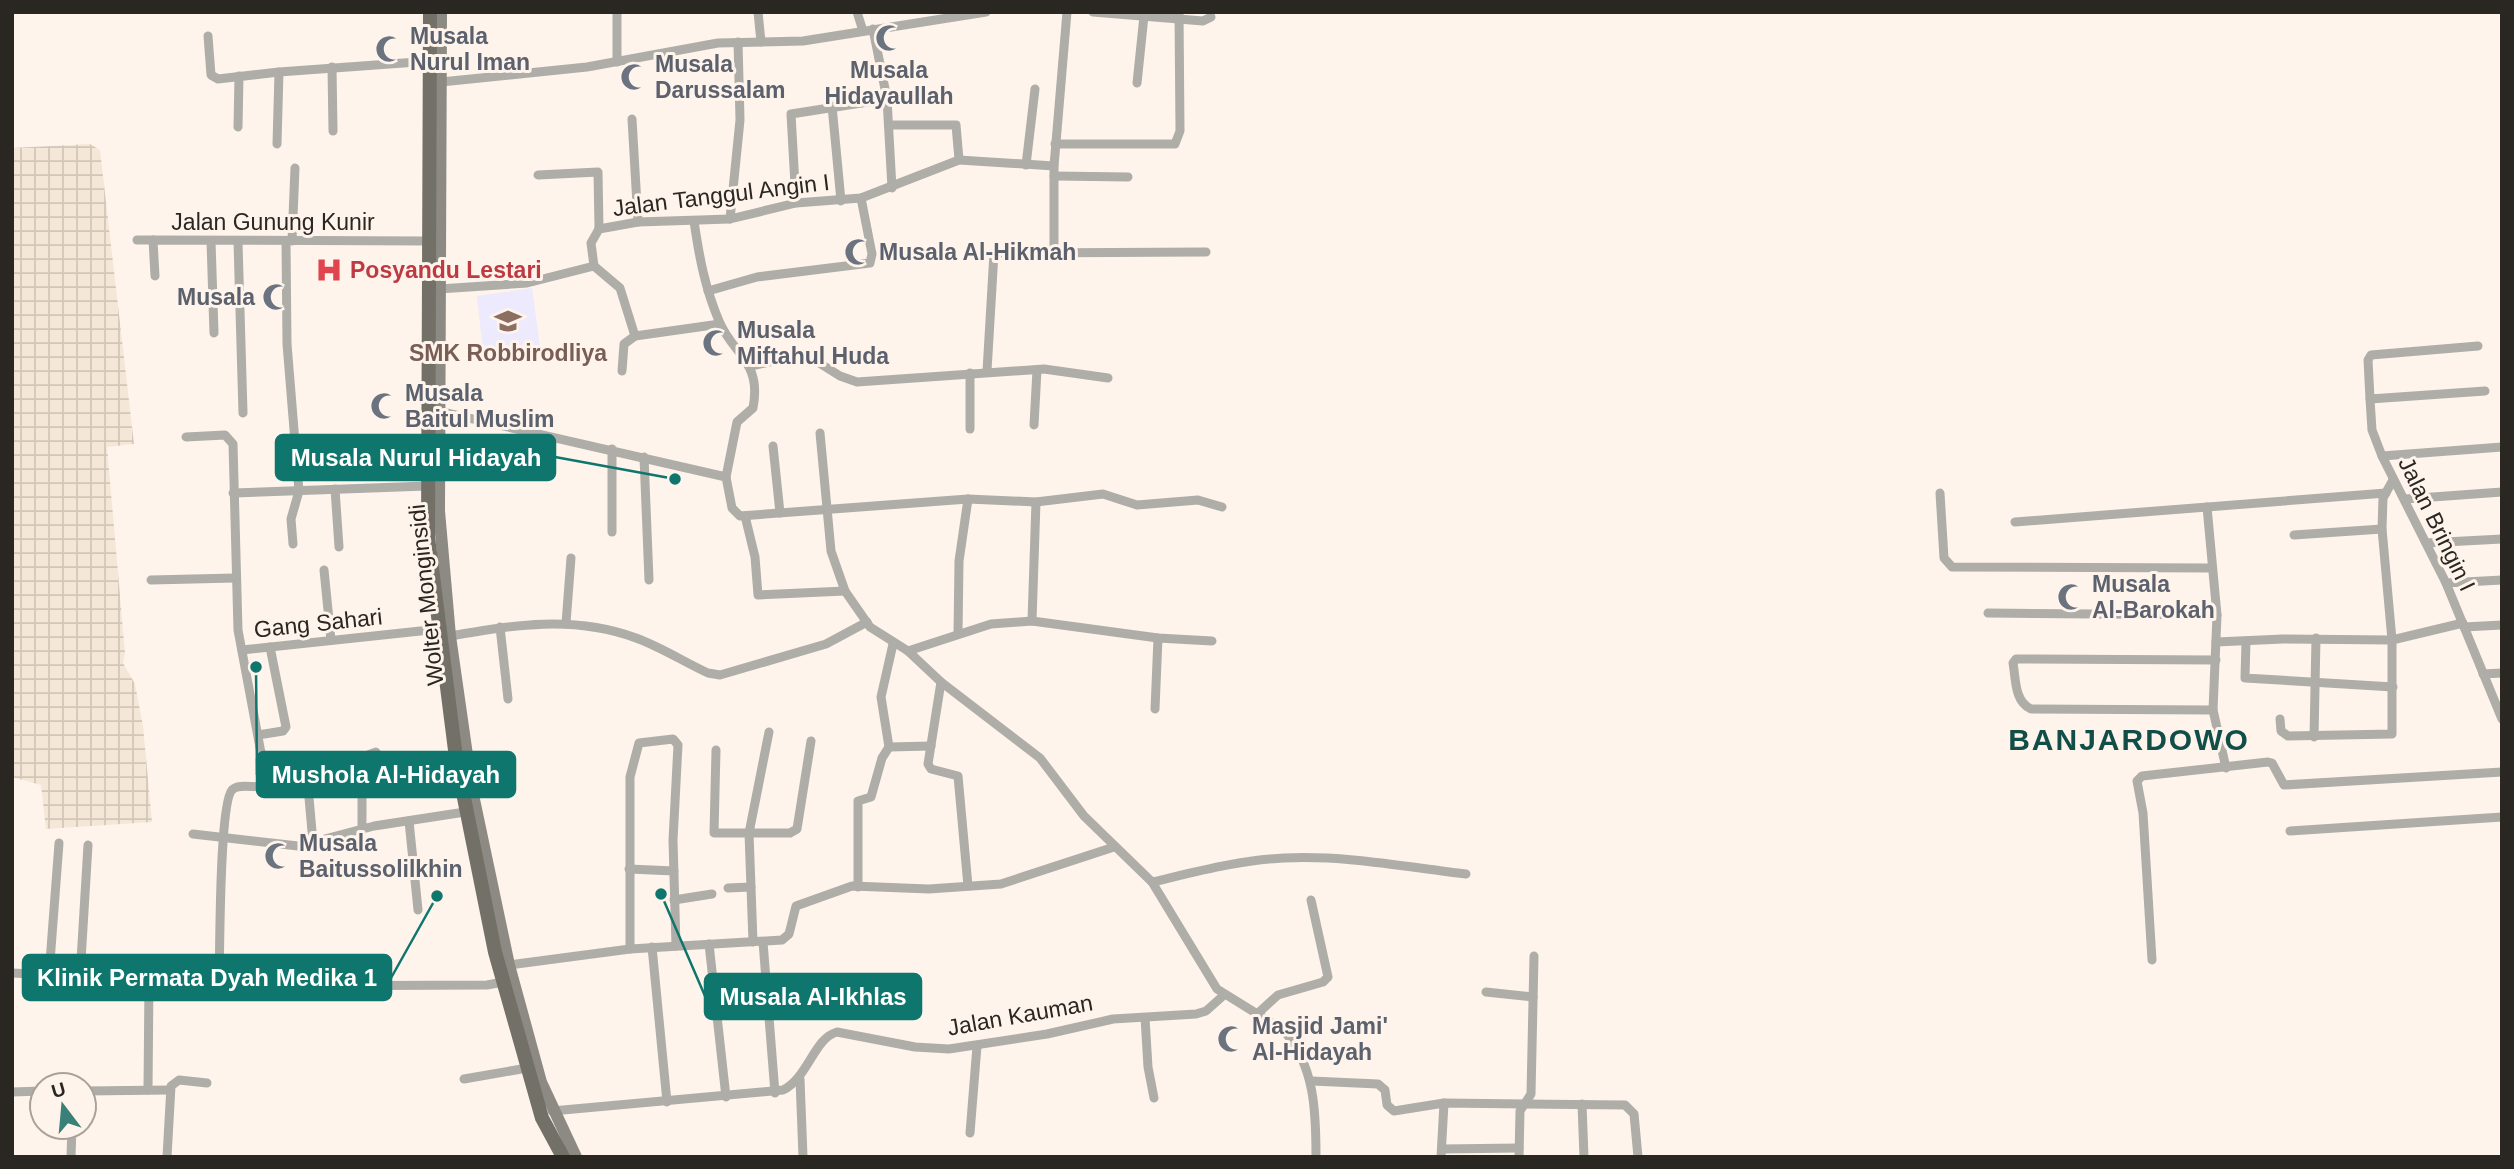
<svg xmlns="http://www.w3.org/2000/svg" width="2514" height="1169" viewBox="0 0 2514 1169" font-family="Helvetica,sans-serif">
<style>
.industrial{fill:url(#industrial-grid)}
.education{fill:#eceafc}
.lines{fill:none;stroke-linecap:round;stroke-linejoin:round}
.street{stroke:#afada8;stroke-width:9}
.secondary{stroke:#8c8a82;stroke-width:12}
.primary{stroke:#737068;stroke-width:14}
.labels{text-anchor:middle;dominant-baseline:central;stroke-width:6;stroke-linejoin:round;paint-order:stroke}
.worship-label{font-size:23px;font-weight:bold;fill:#5b616d;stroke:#fef4eb;text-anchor:start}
.street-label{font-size:23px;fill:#2a2723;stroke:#fef4eb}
.health-label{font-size:23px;font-weight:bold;fill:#be3a42;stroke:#fef4eb;text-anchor:start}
.education-label{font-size:23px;font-weight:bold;fill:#785e54;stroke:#fef4eb}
.district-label{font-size:30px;font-weight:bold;letter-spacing:2px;fill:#124e48;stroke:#fef4eb}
.leader{fill:none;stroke:#0f766e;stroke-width:2.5}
.callout-dot{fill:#0f766e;stroke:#fef4eb;stroke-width:2.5}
.callout{fill:#0f766e;stroke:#0f766e;stroke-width:2.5}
.callout-label{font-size:24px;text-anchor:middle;font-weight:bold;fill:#fff}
</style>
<defs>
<pattern id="industrial-grid" width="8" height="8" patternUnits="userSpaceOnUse" patternTransform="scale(1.75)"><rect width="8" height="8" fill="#f5e7d7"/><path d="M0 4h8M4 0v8" fill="none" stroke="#d2c6b8"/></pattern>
</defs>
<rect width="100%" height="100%" fill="#fef4eb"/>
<path class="industrial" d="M 90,144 L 100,150 L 134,444 L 107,447 L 125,653 L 123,663 L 135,684 L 143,726 L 152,822 L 46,829 L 41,785 L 12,777 L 12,148 Z"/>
<path class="education" d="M 532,288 L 540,347 L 483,352 L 477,296 Z"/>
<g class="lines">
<g class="street">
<path d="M 758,12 L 761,42"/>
<path d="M 857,12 L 863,31"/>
<path d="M 1093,12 L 1203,21 L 1211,17"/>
<path d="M 873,29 L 887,99 L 892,188"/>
<path d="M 208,36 L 211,75 L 218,79 L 279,72 L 431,61"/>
<path d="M 617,62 L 617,12"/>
<path d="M 332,67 L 333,131"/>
<path d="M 441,82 L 587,67 L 718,43 L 803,41 L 986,12"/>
<path d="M 1137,83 L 1144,16"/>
<path d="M 832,106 L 841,201"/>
<path d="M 632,119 L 638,222"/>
<path d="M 238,127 L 239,76"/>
<path d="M 277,144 L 279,72"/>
<path d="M 1055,144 L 1175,144 L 1180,131 L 1179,12"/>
<path d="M 959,160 L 1054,166"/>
<path d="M 1026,165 L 1035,89"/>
<path d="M 538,175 L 598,172 L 599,229"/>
<path d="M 1054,176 L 1128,177"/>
<path d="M 796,203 L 791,114 L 887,99"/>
<path d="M 730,219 L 740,120 L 738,42"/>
<path d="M 694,221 C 699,256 705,288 719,321 C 733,355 762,361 753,408 L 737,422 L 726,477"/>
<path d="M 137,240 L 153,240"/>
<path d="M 211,241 L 214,333"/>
<path d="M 286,241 L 287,344 L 299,491 L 291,519 L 293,544"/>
<path d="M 292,241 L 295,168"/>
<path d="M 238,242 L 243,413"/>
<path d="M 1054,254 L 1054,166 L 1067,12"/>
<path d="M 594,266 L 620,288 L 635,336 L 720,324"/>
<path d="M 155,276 L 153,240 L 428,241"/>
<path d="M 439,289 L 527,283 L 594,266 L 591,243 L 599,229 L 638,222 L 730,219 L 796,203 L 861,198 L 959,160 L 956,125 L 889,125"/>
<path d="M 708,291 L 757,277 L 870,263 L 872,254 L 861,198"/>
<path d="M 751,366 L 805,354 L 840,376 L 857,382 L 1044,369 L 1108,378"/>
<path d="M 622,371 L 624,344 L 635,336"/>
<path d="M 987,371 L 994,253 L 1206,252"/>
<path d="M 970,373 L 970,429"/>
<path d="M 2370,399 L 2368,360 L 2371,355 L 2478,346"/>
<path d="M 438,411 L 726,477 L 732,508 L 740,516 L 968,499 L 1036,502 L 1103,494 L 1137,505 L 1198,500 L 1222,507"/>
<path d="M 1034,425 L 1037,370"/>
<path d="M 820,433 L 831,551 L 845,591 L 870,627 L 908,651 L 941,682 L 1040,758 L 1084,816 L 1152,882 L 1217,989 L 1283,1030 C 1315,1065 1316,1112 1316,1157"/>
<path d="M 186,437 L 225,435 L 233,444 L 238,630 L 267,785 C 260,790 239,782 232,790 C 219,804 220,956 219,984"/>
<path d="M 773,446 L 780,513"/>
<path d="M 2502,447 L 2382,456 L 2446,583 L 2502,719"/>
<path d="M 2382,456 L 2372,430 L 2370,399 L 2485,391"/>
<path d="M 644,457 L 649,580"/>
<path d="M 335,489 L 339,547"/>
<path d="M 233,493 L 427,486"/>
<path d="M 1940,493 L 1944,558 L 1952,567 L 2211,568"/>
<path d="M 2405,499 L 2502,492"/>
<path d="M 2207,507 L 2217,615 L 2213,710 L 2226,768"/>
<path d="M 745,516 L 755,557 L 758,595 L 845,591"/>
<path d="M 2015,522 L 2386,493"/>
<path d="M 612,532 L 612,449"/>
<path d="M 2294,535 L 2382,529"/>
<path d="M 2426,543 L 2502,539"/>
<path d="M 324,570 L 331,640"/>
<path d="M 151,580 L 235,578"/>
<path d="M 2446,583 L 2502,580"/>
<path d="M 1988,613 L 2217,615"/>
<path d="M 1032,621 L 1036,502"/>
<path d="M 566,623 L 571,558"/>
<path d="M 500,627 L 508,699"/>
<path d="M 2464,627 L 2502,625"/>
<path d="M 958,634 L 959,561 L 968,499"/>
<path d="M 450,636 C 514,625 573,615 636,638 C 661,647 684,662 708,673 L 720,675 L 826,644 L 867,622"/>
<path d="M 2246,641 L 2245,678 L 2393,687"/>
<path d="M 2216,642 L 2283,639 L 2392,640 L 2463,623"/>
<path d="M 242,650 L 439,629"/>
<path d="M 908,651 L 991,624 L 1032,621 L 1158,638 L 1212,641"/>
<path d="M 2483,674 L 2502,673"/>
<path d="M 941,682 L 928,764 L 931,769 L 958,776 L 968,886"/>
<path d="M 1155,709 L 1158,638"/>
<path d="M 2213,710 L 2031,709 C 2014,701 2016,679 2013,663 L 2016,659 L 2216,660"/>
<path d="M 2280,719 L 2281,731 L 2288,736 L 2392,734 L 2392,640 L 2382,529 L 2383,498 L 2393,480"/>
<path d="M 258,735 L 283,731 L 286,727 L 270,647"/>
<path d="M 2314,737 L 2316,638"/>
<path d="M 889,747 L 931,746"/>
<path d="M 716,750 L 714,833 L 790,833 L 797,829 L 811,741"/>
<path d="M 267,787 L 308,786 L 313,843"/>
<path d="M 409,821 L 418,910"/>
<path d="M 362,828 L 362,764 L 368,755 L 376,752"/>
<path d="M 2290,831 L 2502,817"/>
<path d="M 193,834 L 298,846 L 374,826 L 465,812"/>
<path d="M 629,869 L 674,871"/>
<path d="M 1152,882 C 1195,872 1239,860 1284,858 C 1345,855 1406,867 1466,874"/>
<path d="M 858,887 L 858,801 L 871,797 L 882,758 L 889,747 L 881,697 L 893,644"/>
<path d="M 728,888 L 751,887"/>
<path d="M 674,900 L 712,894"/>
<path d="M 753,942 L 749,833 L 769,732"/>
<path d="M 763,942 L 775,1093"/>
<path d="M 709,944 L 726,1097"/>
<path d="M 652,947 L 667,1102"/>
<path d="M 630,949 L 630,777 L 639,743 L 673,739 L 678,745 L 673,840 L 676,946"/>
<path d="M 2152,960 L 2143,813 L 2137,781 L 2142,776 L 2268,762 L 2272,763 L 2284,785 L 2502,772"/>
<path d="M 509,965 L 630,949 L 782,940 L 789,934 L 796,906 L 852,886 L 929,889 L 1001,884 L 1114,847"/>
<path d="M 12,973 L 275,986 L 487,985 L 503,982"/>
<path d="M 49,975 L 59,843"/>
<path d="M 80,977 L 88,845"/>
<path d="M 1486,992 L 1533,997"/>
<path d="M 1257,1014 L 1278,995 L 1323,982 L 1328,977 L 1311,900"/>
<path d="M 1145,1018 L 1148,1067 L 1154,1098"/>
<path d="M 464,1079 L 527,1068"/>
<path d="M 800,1079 L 803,1157"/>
<path d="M 1312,1081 L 1378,1084 L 1385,1090 L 1387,1105 L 1394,1111 L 1444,1103 L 1625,1105 L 1634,1114 L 1638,1157"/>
<path d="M 148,1090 L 149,981"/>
<path d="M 84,1091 L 170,1090"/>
<path d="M 12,1092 L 42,1091"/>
<path d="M 1582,1104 L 1584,1157"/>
<path d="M 552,1111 L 783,1090 C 808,1078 814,1038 837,1032 L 915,1047 L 949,1049 L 1047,1034 L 1113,1019 L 1196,1014 L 1206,1011 L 1224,995"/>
<path d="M 970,1133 L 977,1046"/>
<path d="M 1442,1149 L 1519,1148"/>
<path d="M 71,1157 L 72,1127"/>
<path d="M 167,1157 L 171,1086 L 179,1080 L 207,1083"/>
<path d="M 1441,1157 L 1444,1103"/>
<path d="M 1519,1157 L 1520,1111 L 1531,1094 L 1534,956"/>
</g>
<path class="secondary" d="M 441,12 L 439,511 L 450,636 L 472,790 L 509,965 L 541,1082 L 576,1157"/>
<path class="primary" d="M 430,12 L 428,537 L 456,758 L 495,952 L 542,1118 L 563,1157"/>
</g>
<defs>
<symbol id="mosque-bare" viewBox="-9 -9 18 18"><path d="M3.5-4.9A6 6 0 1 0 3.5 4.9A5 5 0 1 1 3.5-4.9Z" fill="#6b7280" stroke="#fef4eb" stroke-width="2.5" paint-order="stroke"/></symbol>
<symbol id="hospital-bare" viewBox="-9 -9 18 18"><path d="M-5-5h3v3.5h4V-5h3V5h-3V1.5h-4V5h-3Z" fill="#e0444e" stroke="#fef4eb" stroke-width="2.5" paint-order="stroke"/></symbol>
<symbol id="school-bare" viewBox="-9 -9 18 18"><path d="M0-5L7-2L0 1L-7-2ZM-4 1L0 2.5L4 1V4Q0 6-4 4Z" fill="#8d6e63" stroke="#fef4eb" stroke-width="2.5" paint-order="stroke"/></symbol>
</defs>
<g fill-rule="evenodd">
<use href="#mosque-bare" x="870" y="19" width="38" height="38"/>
<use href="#mosque-bare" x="370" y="30" width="38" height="38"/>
<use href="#mosque-bare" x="615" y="58" width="38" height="38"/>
<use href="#mosque-bare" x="839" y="233" width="38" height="38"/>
<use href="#hospital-bare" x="310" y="251" width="38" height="38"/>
<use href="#mosque-bare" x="257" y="278" width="38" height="38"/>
<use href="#school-bare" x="489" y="302" width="38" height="38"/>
<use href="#mosque-bare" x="697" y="324" width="38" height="38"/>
<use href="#mosque-bare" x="365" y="387" width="38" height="38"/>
<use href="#mosque-bare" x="2052" y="578" width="38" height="38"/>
<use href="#mosque-bare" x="259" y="837" width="38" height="38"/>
<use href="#mosque-bare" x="1212" y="1020" width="38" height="38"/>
</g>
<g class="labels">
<g class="worship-label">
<text x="410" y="36">Musala<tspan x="410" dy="26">Nurul Iman</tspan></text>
<text x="655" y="64">Musala<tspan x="655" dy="26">Darussalam</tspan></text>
<text x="889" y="70" text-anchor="middle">Musala<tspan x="889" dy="26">Hidayaullah</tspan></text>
<text x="879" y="252">Musala Al-Hikmah</text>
<text x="255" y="297" text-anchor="end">Musala</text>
<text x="737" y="330">Musala<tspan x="737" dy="26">Miftahul Huda</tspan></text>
<text x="405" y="393">Musala<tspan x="405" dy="26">Baitul Muslim</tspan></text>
<text x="2092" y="584">Musala<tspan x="2092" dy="26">Al-Barokah</tspan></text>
<text x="299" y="843">Musala<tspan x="299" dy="26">Baitussolilkhin</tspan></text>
<text x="1252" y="1026">Masjid Jami'<tspan x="1252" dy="26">Al-Hidayah</tspan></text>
</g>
<g class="street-label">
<text transform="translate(721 195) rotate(-7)">Jalan Tanggul Angin I</text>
<text x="273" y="222">Jalan Gunung Kunir</text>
<text transform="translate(2437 524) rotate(64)">Jalan Bringin I</text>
<text transform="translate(426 595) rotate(-96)">Wolter Monginsidi</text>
<text transform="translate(318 623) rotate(-6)">Gang Sahari</text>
<text transform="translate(1020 1015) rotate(-10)">Jalan Kauman</text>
</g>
<g class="health-label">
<text x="350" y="270">Posyandu Lestari</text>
</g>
<g class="education-label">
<text x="508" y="353">SMK Robbirodliya</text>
</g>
<g class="district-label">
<text x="2129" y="739">BANJARDOWO</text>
</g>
</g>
<path class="leader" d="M675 479L555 457M256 667L257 775M437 896L391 978M661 894L705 996"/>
<g class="callout-dot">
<circle cx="675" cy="479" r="7"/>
<circle cx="256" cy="667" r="7"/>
<circle cx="437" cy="896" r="7"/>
<circle cx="661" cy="894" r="7"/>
</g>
<g class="callout">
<rect x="276" y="435" width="279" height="45" rx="7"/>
<rect x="257" y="752" width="258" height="45" rx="7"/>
<rect x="23" y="955" width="368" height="45" rx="7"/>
<rect x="705" y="974" width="216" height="45" rx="7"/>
</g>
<g class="callout-label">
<text x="416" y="466">Musala Nurul Hidayah</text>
<text x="386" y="783">Mushola Al-Hidayah</text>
<text x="207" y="986">Klinik Permata Dyah Medika 1</text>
<text x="813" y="1005">Musala Al-Ikhlas</text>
</g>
<rect width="2514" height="1169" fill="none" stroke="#2a2723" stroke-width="28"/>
<g transform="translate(63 1106) rotate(344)"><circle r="33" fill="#fef4eb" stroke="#a9a29b" stroke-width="2"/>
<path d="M0-5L12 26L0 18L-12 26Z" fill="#398078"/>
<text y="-10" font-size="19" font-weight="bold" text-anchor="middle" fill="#2a2723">U</text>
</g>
</svg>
